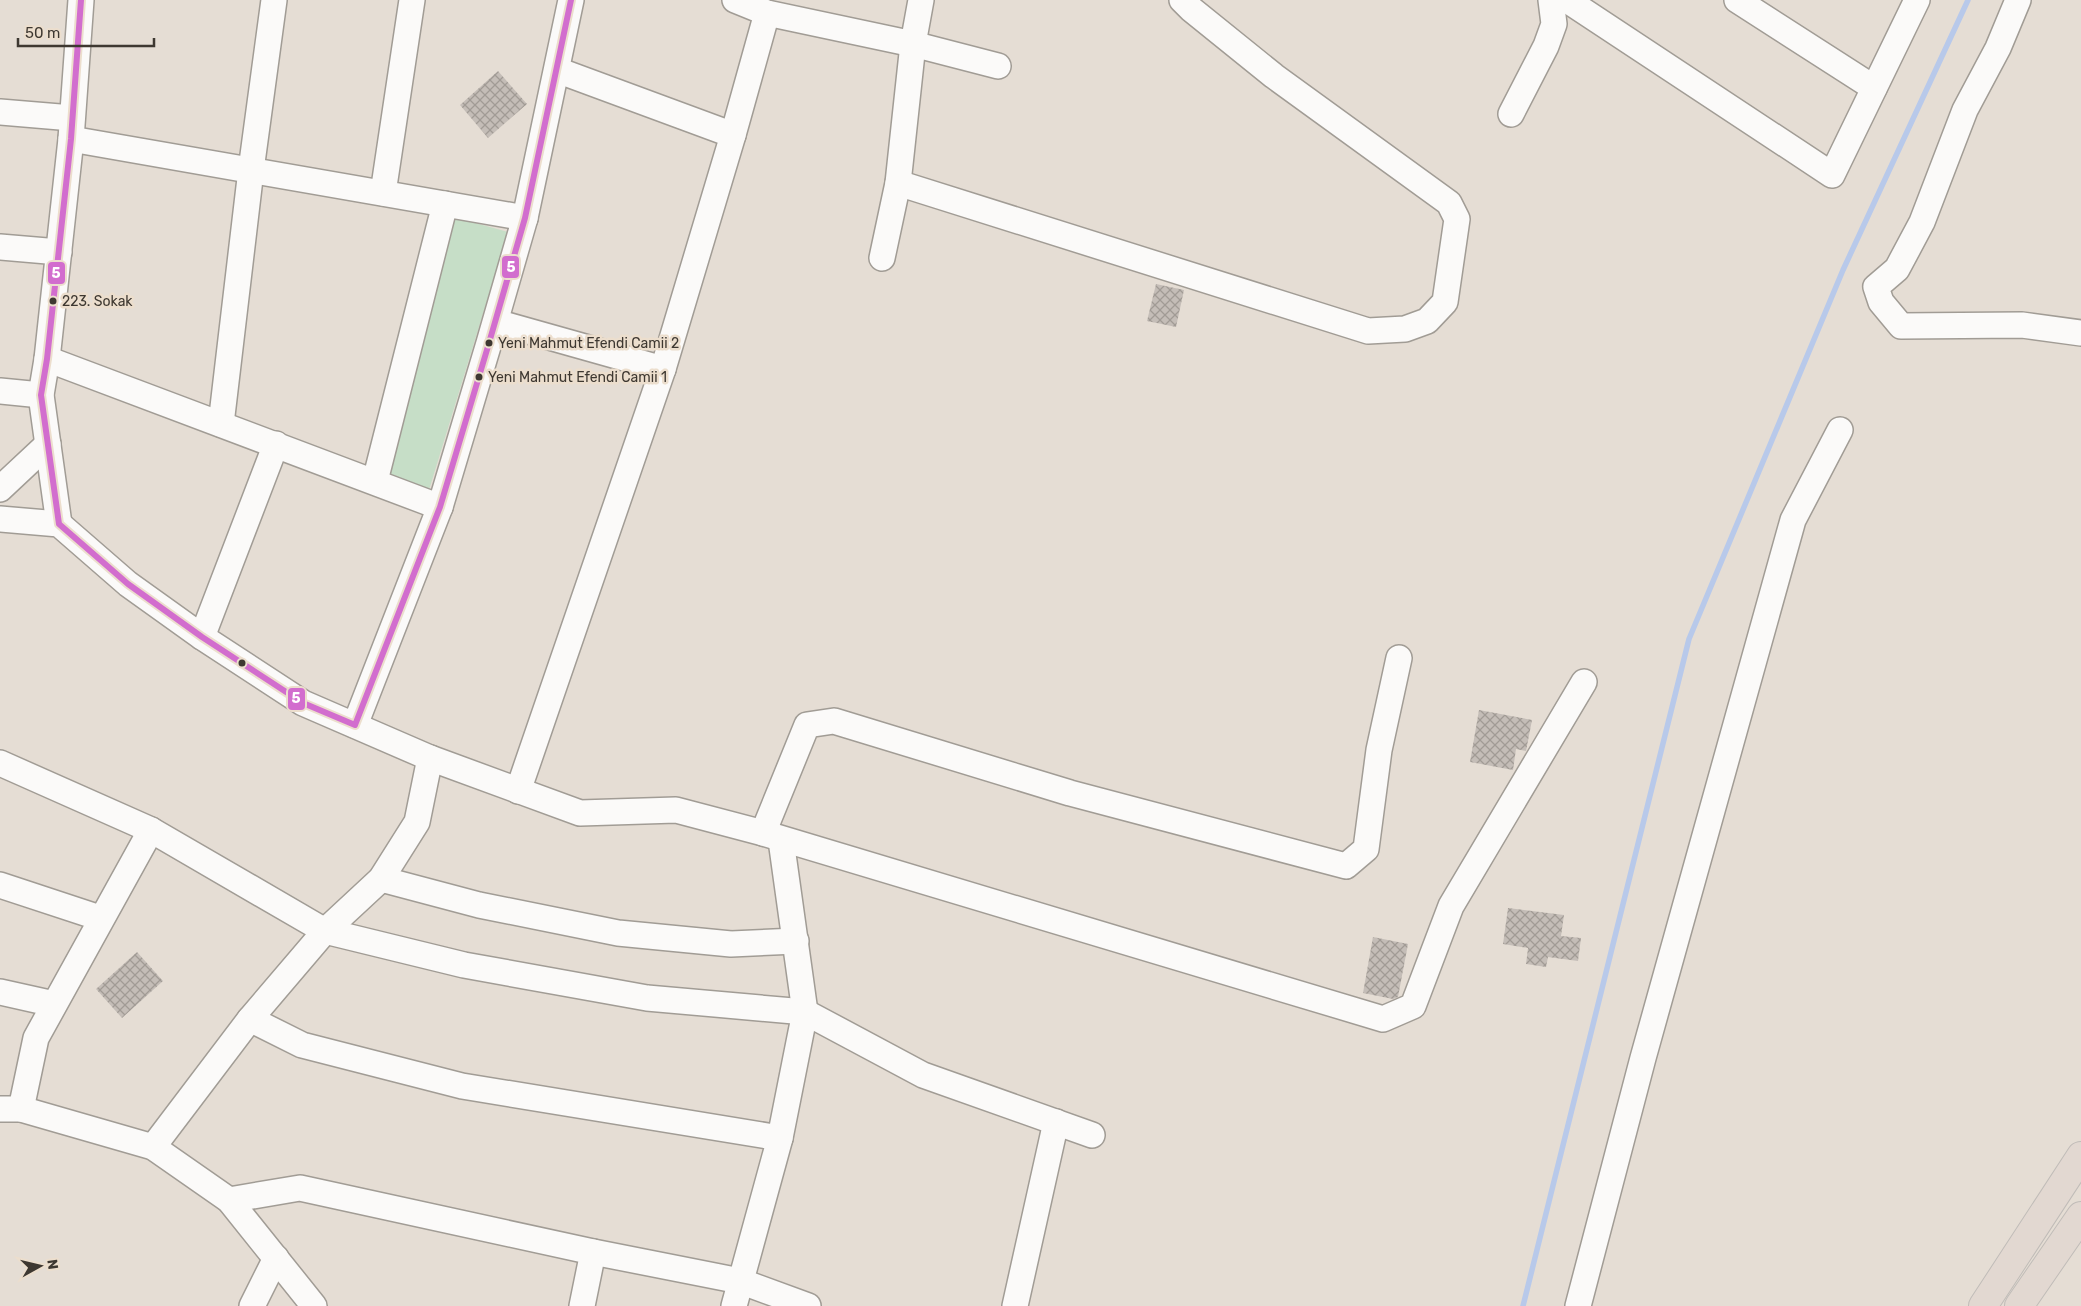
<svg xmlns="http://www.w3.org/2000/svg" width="2081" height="1306" viewBox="0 0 2081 1306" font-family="Rubik,sans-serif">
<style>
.park{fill:#c6dec7}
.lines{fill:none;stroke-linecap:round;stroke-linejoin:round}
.stream{stroke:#b8c9ea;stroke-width:5.5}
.building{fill:url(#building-cross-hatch)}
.minor-casing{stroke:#a19c95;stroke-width:28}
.highway-casing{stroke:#c0bcb8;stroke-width:30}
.minor{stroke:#fbfaf9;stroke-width:25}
.highway{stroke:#e2d8d1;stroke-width:28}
.bus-1-casing{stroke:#ecdecd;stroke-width:10}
.bus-1{stroke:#d26dce;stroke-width:6}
.bus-dot{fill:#3e3831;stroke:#ecdecd;stroke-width:2}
.labels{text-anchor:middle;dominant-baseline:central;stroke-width:5;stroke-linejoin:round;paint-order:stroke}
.bus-label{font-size:14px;fill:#3e3831;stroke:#ecdecd;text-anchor:start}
.line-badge{stroke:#ecdecd;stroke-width:2}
.badge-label{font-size:14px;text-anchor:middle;font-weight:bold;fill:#fff}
</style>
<defs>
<pattern id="building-cross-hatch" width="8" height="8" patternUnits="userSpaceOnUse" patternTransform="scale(1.25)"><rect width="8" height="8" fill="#c4bdb7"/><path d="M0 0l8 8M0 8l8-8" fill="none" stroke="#a19b95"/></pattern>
</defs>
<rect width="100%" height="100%" fill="#e5ddd4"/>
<path class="park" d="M 450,216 L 508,232 L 429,490 L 388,476 Z"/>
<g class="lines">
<path class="stream" d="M 1523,1306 L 1689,639 L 1843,270 L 1968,0"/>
</g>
<g class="building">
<path d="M 498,71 L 527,104 L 488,138 L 460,105 Z"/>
<path d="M 1156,284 L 1184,290 L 1176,327 L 1147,321 Z"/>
<path d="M 1479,710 L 1532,720 L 1526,751 L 1516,749 L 1513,770 L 1470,762 Z"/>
<path d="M 1508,908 L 1564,915 L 1561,936 L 1581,938 L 1578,961 L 1548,957 L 1546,967 L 1526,964 L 1528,948 L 1503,944 Z"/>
<path d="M 1373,937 L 1408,944 L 1398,997 L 1393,999 L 1363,993 Z"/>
<path d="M 137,952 L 163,981 L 122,1018 L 96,989 Z"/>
</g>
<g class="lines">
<defs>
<g id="minor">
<path d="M 735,0 L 767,13 L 913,44 L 998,66"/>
<path d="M 1567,0 L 1832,175 L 1917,0"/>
<path d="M 1737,0 L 1874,88"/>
<path d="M 2018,0 L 1998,48 L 1965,110 L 1922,222 L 1897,269 L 1876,287 L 1881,302 L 1901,326 L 2022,325 L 2081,333"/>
<path d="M 557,70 L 733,135"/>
<path d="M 0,112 L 72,118"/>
<path d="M 1511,114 L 1546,46 L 1554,24 L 1551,0"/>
<path d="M 71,139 L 525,218"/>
<path d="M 898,183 L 1368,331 L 1405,329 L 1427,321 L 1445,302 L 1457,219 L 1449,203 L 1274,76 L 1191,9 L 1182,0"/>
<path d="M 383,193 L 412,0"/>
<path d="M 0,247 L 59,252"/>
<path d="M 882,258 L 898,183 L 913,44 L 921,0"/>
<path d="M 496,322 L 663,369"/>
<path d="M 47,359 L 440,507"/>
<path d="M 0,391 L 41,395"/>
<path d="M 221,424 L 251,170 L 274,0"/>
<path d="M 375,481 L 445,204"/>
<path d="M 0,489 L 48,444"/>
<path d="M 0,519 L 59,524 L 128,584 L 202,637 L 303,703 L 430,758 L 580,813 L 676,810 L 763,833 L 1383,1019 L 1413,1006 L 1451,906 L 1584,682"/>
<path d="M 59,524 L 41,395 L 47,359 L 71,139 L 81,0"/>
<path d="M 202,637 L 276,444"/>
<path d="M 355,725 L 440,507 L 489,343 L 525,218 L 571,0"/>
<path d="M 0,763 L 151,830 L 325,931 L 464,965 L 647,998 L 805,1012 L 923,1075 L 1092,1135"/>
<path d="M 518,791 L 663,369 L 733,135 L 767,13"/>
<path d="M 763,833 L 807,725 L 834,721 L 1070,793 L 1346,866 L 1366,849 L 1379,750 L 1399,658"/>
<path d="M 381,879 L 479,905 L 618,933 L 731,944 L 796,941"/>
<path d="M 0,885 L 100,918"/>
<path d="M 0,992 L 54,1004"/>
<path d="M 250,1019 L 302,1045 L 462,1086 L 780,1138"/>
<path d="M 0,1109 L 21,1109 L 153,1147 L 229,1200 L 314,1306"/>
<path d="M 21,1109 L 36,1038 L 151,830"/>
<path d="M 153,1147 L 250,1019 L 325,931 L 381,879 L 417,822 L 430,758"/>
<path d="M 229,1200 L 300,1188 L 593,1252 L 740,1281 L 808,1306"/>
<path d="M 252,1306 L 276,1258"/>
<path d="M 582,1306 L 593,1252"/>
<path d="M 734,1306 L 780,1138 L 805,1012 L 781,840"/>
<path d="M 1015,1306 L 1056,1122"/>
<path d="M 1578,1306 L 1643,1058 L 1793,520 L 1840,430"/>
</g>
<g id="highway">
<path d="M 1983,1306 L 2081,1156"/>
<path d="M 2019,1306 L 2081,1216"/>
</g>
</defs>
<use href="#minor" class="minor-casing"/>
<use href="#highway" class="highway-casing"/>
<use href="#minor" class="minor"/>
<use href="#highway" class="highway"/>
<defs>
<path id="bus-1" d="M 81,0 L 71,139 L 47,359 L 41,395 L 59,524 L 128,584 L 202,637 L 303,703 L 355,725 L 440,507 L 489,343 L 525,218 L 571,0"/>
</defs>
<use href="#bus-1" class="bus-1-casing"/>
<use href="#bus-1" class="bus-1"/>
</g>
<g class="bus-dot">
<circle cx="53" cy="301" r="4.5"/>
<circle cx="489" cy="343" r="4.5"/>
<circle cx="479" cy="377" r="4.5"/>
<circle cx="242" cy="663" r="4.5"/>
</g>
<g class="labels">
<g class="bus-label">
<text x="62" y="301">223. Sokak</text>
<text x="498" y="343">Yeni Mahmut Efendi Camii 2</text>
<text x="488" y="377">Yeni Mahmut Efendi Camii 1</text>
</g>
</g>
<g class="line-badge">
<rect x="501" y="255" width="19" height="24" rx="5" fill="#d26dce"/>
<rect x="47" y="261" width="19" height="24" rx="5" fill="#d26dce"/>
<rect x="287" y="687" width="19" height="24" rx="5" fill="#d26dce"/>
</g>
<g class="badge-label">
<text x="511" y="272">5</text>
<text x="56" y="278">5</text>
<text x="296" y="703">5</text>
</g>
<g transform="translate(40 1266) rotate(82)" stroke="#ecdecd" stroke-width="4" paint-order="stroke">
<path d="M0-4L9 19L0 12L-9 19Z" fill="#3e3831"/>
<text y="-8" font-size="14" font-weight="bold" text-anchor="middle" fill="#3e3831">N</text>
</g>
<path d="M18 38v8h136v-8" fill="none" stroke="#3e3831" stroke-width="2.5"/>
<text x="25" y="38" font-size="15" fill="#3e3831" stroke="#ecdecd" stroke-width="4" paint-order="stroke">50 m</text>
</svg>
